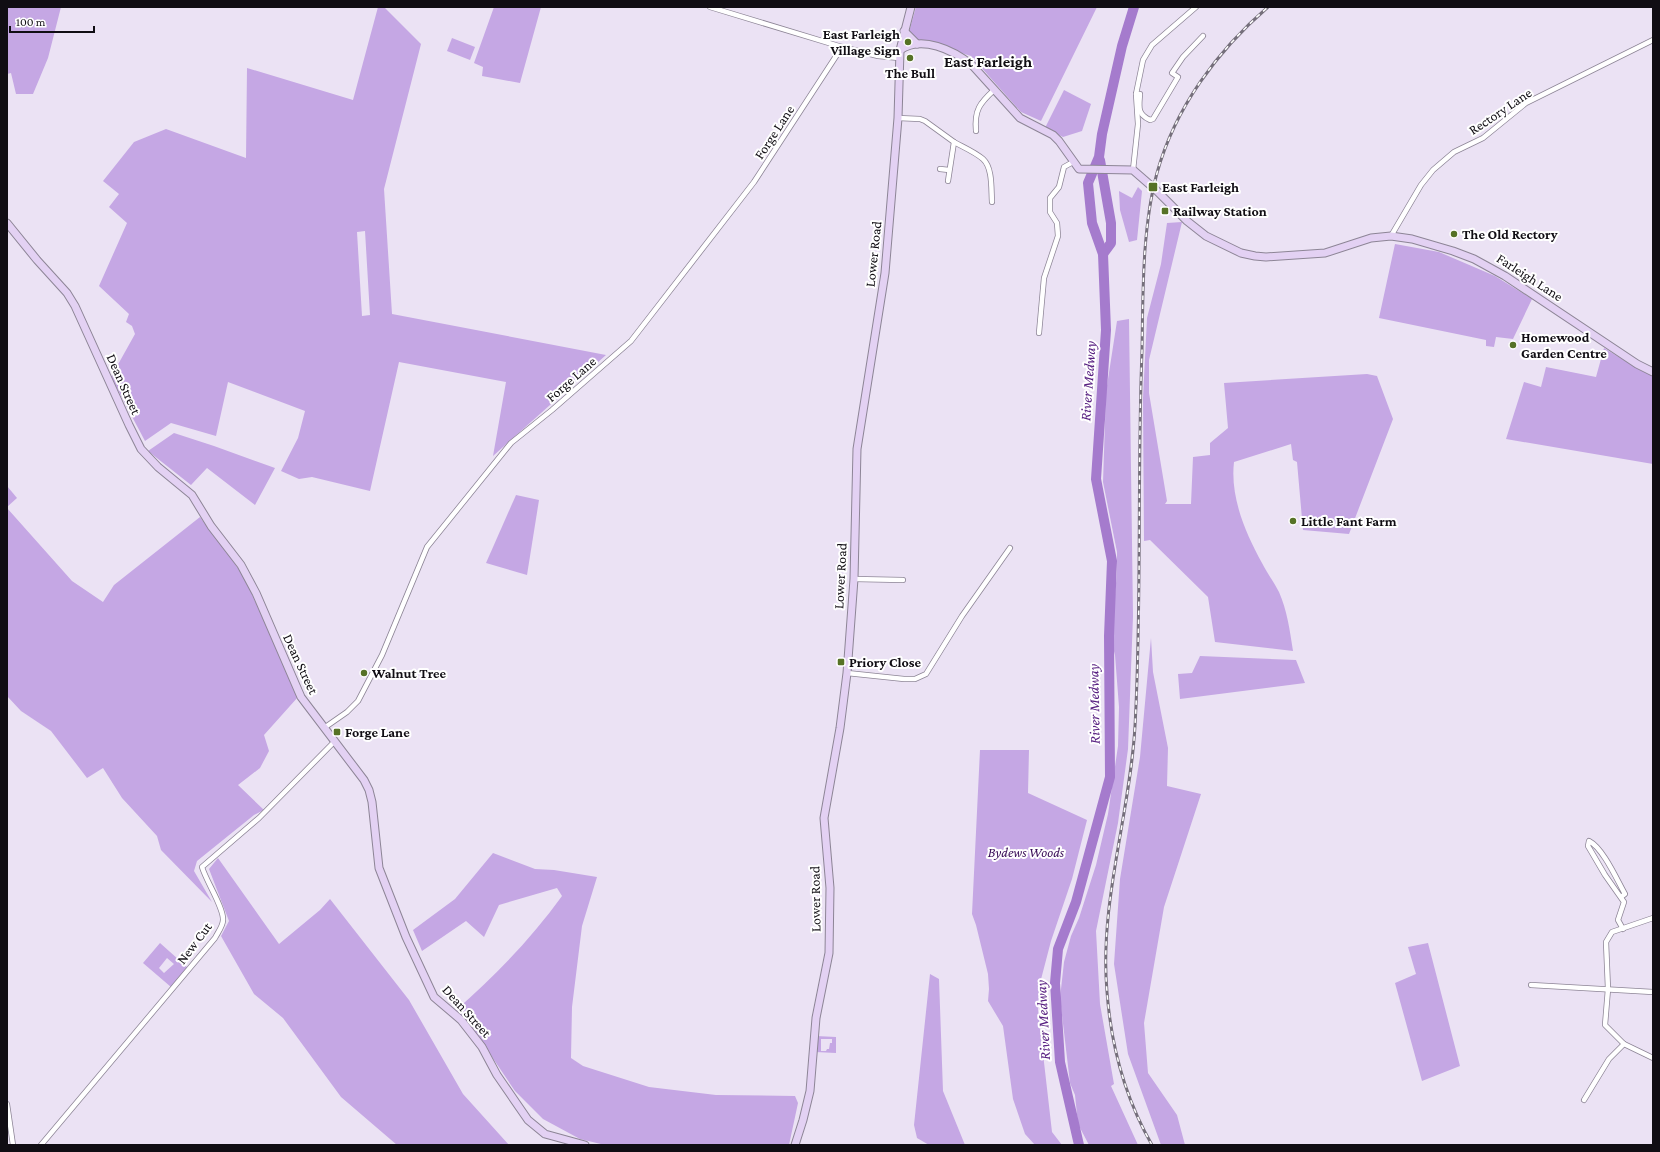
<svg xmlns="http://www.w3.org/2000/svg" width="1660" height="1152" viewBox="0 0 1660 1152" font-family="'Crimson Pro',serif">
<style>
.green{fill:#c5a7e4;fill-rule:evenodd}
.lines{fill:none;stroke-linecap:round;stroke-linejoin:round}
.river{stroke:#a57bcd;stroke-width:10}
.street-casing{stroke:#8d8596;stroke-width:6}
.secondary-casing{stroke:#8d8596;stroke-width:9}
.street{stroke:#fff;stroke-width:4.5}
.secondary{stroke:#e3d1f3;stroke-width:7}
.rail-casing{stroke:#756f7b;stroke-width:3}
.rail{stroke:#fff;stroke-width:1.5;stroke-dasharray:4.5;stroke-linecap:butt}
.poi-dot{fill:#567226;stroke:#fff;stroke-width:1.5}
.labels{text-anchor:middle;dominant-baseline:central;stroke-width:4;stroke-linejoin:round;paint-order:stroke}
.poi-label{font-size:14px;font-weight:bold;fill:#100d13;stroke:#fff;text-anchor:start}
.street-label{font-size:14px;fill:#100d13;stroke:#fff}
.park-label{font-size:14px;font-style:italic;fill:#3a0e58;stroke:#fff}
.water-label{font-size:15px;font-style:italic;fill:#592182;stroke:#fff}
.quarter-label{font-size:16px;font-weight:bold;fill:#100d13;stroke:#fff}
</style>
<rect width="100%" height="100%" fill="#ebe2f4"/>
<g class="green">
<path d="M 7,7 L 61,7 L 48,58 L 33,94 L 16,94 L 11,73 L 7,74 Z"/>
<path d="M 378,7 L 384,7 L 421,44 L 384,189 L 392,314 L 606,355 L 493,456 L 506,382 L 399,362 L 370,491 L 312,477 L 299,479 L 281,471 L 298,438 L 305,411 L 228,382 L 216,436 L 171,423 L 145,441 L 111,377 L 135,334 L 132,326 L 126,322 L 129,314 L 99,286 L 127,223 L 109,207 L 119,194 L 103,181 L 134,142 L 166,129 L 246,158 L 247,68 L 353,100 ZM 365,231 L 370,315 L 362,316 L 357,232 Z"/>
<path d="M 494,7 L 541,7 L 520,83 L 482,76 L 483,67 L 474,63 Z"/>
<path d="M 916,7 L 1097,7 L 1041,121 L 1021,112 L 971,56 L 913,38 L 911,32 L 909,32 Z"/>
<path d="M 452,38 L 475,47 L 470,60 L 447,51 Z"/>
<path d="M 1064,90 L 1091,104 L 1082,131 L 1063,137 L 1045,128 Z"/>
<path d="M 1138,187 L 1142,191 L 1137,240 L 1129,242 L 1120,210 L 1119,191 L 1132,198 Z"/>
<path d="M 1182,222 L 1149,360 L 1149,393 L 1167,501 L 1165,504 L 1191,504 L 1193,457 L 1210,455 L 1210,443 L 1228,428 L 1224,383 L 1367,374 L 1377,376 L 1393,419 L 1349,534 L 1303,530 L 1297,462 L 1293,460 L 1291,444 L 1234,462 C 1230,497 1245,532 1262,563 C 1267,573 1274,582 1279,592 C 1287,610 1290,631 1293,651 L 1215,642 L 1208,597 L 1150,540 L 1144,541 L 1143,398 L 1147,318 L 1161,264 L 1167,223 Z"/>
<path d="M 1395,244 L 1439,252 L 1495,276 L 1532,299 L 1513,339 L 1496,337 L 1494,347 L 1486,346 L 1486,340 L 1379,318 Z"/>
<path d="M 1129,319 L 1133,616 L 1128,749 L 1118,823 L 1096,931 L 1100,1004 L 1114,1084 L 1111,1086 L 1138,1145 L 1089,1145 L 1078,1124 L 1075,1095 L 1070,1083 L 1060,998 L 1064,962 L 1071,936 L 1079,918 L 1096,865 L 1108,814 L 1118,746 L 1119,707 L 1115,655 L 1111,640 L 1117,572 L 1117,552 L 1103,482 L 1106,392 L 1117,321 Z"/>
<path d="M 1604,348 L 1640,370 L 1653,376 L 1653,464 L 1506,439 L 1524,382 L 1541,387 L 1546,367 L 1596,377 Z"/>
<path d="M 174,433 L 214,446 L 275,468 L 255,505 L 207,468 L 191,485 L 148,451 Z"/>
<path d="M 7,486 L 17,498 L 7,507 Z"/>
<path d="M 516,495 L 539,500 L 527,575 L 486,563 Z"/>
<path d="M 7,508 L 72,581 L 103,602 L 114,585 L 200,517 C 215,539 233,558 246,581 L 298,697 L 264,735 L 269,751 L 260,768 L 238,785 L 264,810 L 254,815 L 197,861 L 194,871 L 212,902 L 161,850 L 157,836 L 122,798 L 103,768 L 87,778 L 51,731 L 21,711 L 7,696 Z"/>
<path d="M 1151,638 L 1153,672 L 1168,748 L 1167,786 L 1201,794 L 1164,907 L 1144,1023 L 1148,1073 L 1177,1115 L 1185,1145 L 1161,1145 L 1128,1054 L 1114,964 L 1120,879 L 1140,757 Z"/>
<path d="M 1200,656 L 1296,660 L 1305,683 L 1180,699 L 1178,674 L 1192,673 Z"/>
<path d="M 980,750 L 1029,750 L 1028,793 L 1087,820 L 1072,879 L 1051,941 L 1039,987 L 1038,1010 L 1052,1132 L 1062,1145 L 1035,1145 L 1025,1134 L 1013,1099 L 1003,1026 L 988,1001 L 989,989 L 988,974 L 976,925 L 972,914 Z"/>
<path d="M 493,853 L 535,869 L 554,870 L 597,877 L 582,926 L 572,1007 L 571,1058 L 583,1066 L 649,1087 L 716,1095 L 795,1096 L 798,1103 L 789,1145 L 605,1145 L 580,1139 L 543,1119 L 515,1091 L 469,1023 L 455,1011 C 495,976 531,939 562,896 L 557,888 L 499,905 L 484,937 L 466,921 L 422,951 L 413,930 L 455,899 Z"/>
<path d="M 218,858 L 279,944 L 320,910 L 330,899 L 409,1000 L 463,1094 L 509,1145 L 397,1145 L 341,1097 L 283,1018 L 254,994 L 221,936 L 229,921 L 209,869 Z"/>
<path d="M 160,943 L 188,968 L 171,987 L 143,963 ZM 167,958 L 174,964 L 164,973 L 159,968 Z"/>
<path d="M 1428,943 L 1460,1066 L 1422,1081 L 1395,983 L 1416,974 L 1408,947 Z"/>
<path d="M 930,974 L 939,979 L 943,1091 L 965,1145 L 929,1145 L 917,1138 L 914,1125 Z"/>
<path d="M 816,1036 L 836,1037 L 836,1053 L 815,1052 ZM 821,1039 L 832,1039 L 832,1043 L 830,1043 L 829,1049 L 827,1049 L 826,1051 L 821,1051 Z"/>
</g>
<g class="lines">
<g class="river">
<path d="M 1100,160 L 1111,223 L 1111,243 L 1103,254"/>
<path d="M 1079,1145 L 1060,1062 L 1055,983 L 1058,949 L 1076,902 L 1110,777 L 1109,636 L 1112,561 L 1096,479 L 1106,330 L 1103,254 L 1092,223 L 1088,183 L 1099,157 L 1102,134 L 1122,46 L 1134,7"/>
</g>
<defs>
<g id="street">
<path d="M 710,7 L 842,47 L 878,56 L 899,58"/>
<path d="M 1136,94 L 1140,94 C 1139,107 1137,114 1150,120 L 1153,119 L 1178,77 L 1172,73 L 1183,57 L 1203,36"/>
<path d="M 898,118 L 920,119 L 925,121 L 954,142 L 948,181"/>
<path d="M 976,131 C 974,110 980,103 994,90"/>
<path d="M 954,142 C 963,147 975,152 983,159 C 993,168 991,190 992,202"/>
<path d="M 940,169 L 949,170"/>
<path d="M 1133,170 L 1138,124 L 1136,94 L 1143,60 L 1152,45 L 1196,7"/>
<path d="M 1391,236 L 1421,185 L 1433,170 L 1454,152 L 1483,138 L 1526,103 L 1653,40"/>
<path d="M 1039,333 L 1044,278 L 1058,236 L 1057,223 L 1050,212 L 1050,198 L 1059,187 L 1064,167 L 1073,162"/>
<path d="M 854,579 L 903,580"/>
<path d="M 847,673 L 904,679 L 915,679 L 926,674 L 962,616 L 1010,548"/>
<path d="M 324,728 L 347,712 L 358,701 L 382,655 L 427,547 L 511,443 L 552,410 L 631,341 L 754,182 L 842,47"/>
<path d="M 1621,897 L 1625,894 C 1617,880 1603,848 1589,841 L 1588,846 L 1605,875 L 1624,902 L 1618,920 L 1623,929"/>
<path d="M 1653,918 L 1612,932 L 1606,942 L 1608,989 L 1605,1025 L 1624,1044 L 1653,1058"/>
<path d="M 1531,985 L 1653,992"/>
<path d="M 1584,1100 L 1609,1059 L 1624,1044"/>
<path d="M 7,1104 L 13,1145"/>
<path d="M 41,1145 L 215,938 C 218,932 223,926 223,920 C 224,908 206,881 202,867 L 259,818 L 335,741"/>
</g>
<g id="secondary">
<path d="M 904,31 L 917,44"/>
<path d="M 900,50 C 922,35 953,50 972,65 L 1020,118 L 1053,135 L 1059,141 L 1079,169 L 1133,170 L 1156,190 L 1187,221 L 1206,236 L 1241,253 L 1255,256 L 1266,257 L 1325,253 L 1371,238 L 1391,236 L 1412,239 L 1453,251 L 1474,259 L 1505,276 L 1637,364 L 1653,372"/>
<path d="M 7,223 L 37,260 L 67,293 L 75,306 L 129,425 L 141,449 L 158,467 L 192,495 L 211,526 L 241,565 L 256,593 L 301,697 L 364,780 L 369,790 L 372,802 L 379,868 L 406,937 L 434,997 L 461,1020 L 482,1047 L 497,1075 L 528,1120 L 545,1134 L 585,1145"/>
<path d="M 795,1145 L 803,1120 L 810,1091 L 816,1018 L 829,953 L 830,888 L 824,818 L 840,728 L 847,673 L 854,579 L 857,449 L 885,273 L 898,118 L 900,50 L 911,7"/>
</g>
</defs>
<use href="#street" class="street-casing"/>
<use href="#secondary" class="secondary-casing"/>
<use href="#street" class="street"/>
<use href="#secondary" class="secondary"/>
<defs>
<path id="rail" d="M 1152,1145 C 1125,1098 1111,1045 1107,992 C 1099,903 1130,815 1135,726 C 1142,601 1137,476 1142,351 C 1143,294 1142,228 1157,173 C 1175,108 1217,51 1268,7"/>
</defs>
<use href="#rail" class="rail-casing"/>
<use href="#rail" class="rail"/>
</g>
<g class="poi-dot">
<circle cx="908" cy="42" r="4"/>
<circle cx="910" cy="58" r="4"/>
<rect x="1148" y="182" width="10" height="10" rx="2"/>
<rect x="1161" y="207" width="8" height="8" rx="2"/>
<circle cx="1454" cy="234" r="4"/>
<circle cx="1513" cy="345" r="4"/>
<circle cx="1293" cy="521" r="4"/>
<rect x="837" y="658" width="8" height="8" rx="2"/>
<circle cx="364" cy="673" r="4"/>
<rect x="333" y="728" width="8" height="8" rx="2"/>
</g>
<g class="labels">
<g class="poi-label">
<text x="900" y="34" text-anchor="end">East Farleigh<tspan x="900" dy="16">Village Sign</tspan></text>
<text x="910" y="73" text-anchor="middle">The Bull</text>
<text x="1162" y="187">East Farleigh</text>
<text x="1173" y="211">Railway Station</text>
<text x="1462" y="234">The Old Rectory</text>
<text x="1521" y="337">Homewood<tspan x="1521" dy="16">Garden Centre</tspan></text>
<text x="1301" y="521">Little Fant Farm</text>
<text x="849" y="662">Priory Close</text>
<text x="372" y="673">Walnut Tree</text>
<text x="345" y="732">Forge Lane</text>
</g>
<g class="street-label">
<text transform="translate(1500 111) rotate(-34)">Rectory Lane</text>
<text transform="translate(774 132) rotate(-57)">Forge Lane</text>
<text transform="translate(873 254) rotate(-84)">Lower Road</text>
<text transform="translate(1530 277) rotate(33)">Farleigh Lane</text>
<text transform="translate(571 379) rotate(-41)">Forge Lane</text>
<text transform="translate(124 384) rotate(66)">Dean Street</text>
<text transform="translate(840 576) rotate(-87)">Lower Road</text>
<text transform="translate(301 664) rotate(65)">Dean Street</text>
<text transform="translate(815 899) rotate(-91)">Lower Road</text>
<text transform="translate(194 943) rotate(-53)">New Cut</text>
<text transform="translate(467 1011) rotate(48)">Dean Street</text>
</g>
<g class="park-label">
<text x="1026" y="852">Bydews Woods</text>
</g>
<g class="water-label">
<text transform="translate(1088 381) rotate(-86)">River Medway</text>
<text transform="translate(1094 704) rotate(-91)">River Medway</text>
<text transform="translate(1043 1020) rotate(-93)">River Medway</text>
</g>
<g class="quarter-label">
<text x="988" y="61">East Farleigh</text>
</g>
</g>
<rect width="1660" height="1152" fill="none" stroke="#100d13" stroke-width="16"/>
<path d="M10 26v6h84v-6" fill="none" stroke="#100d13" stroke-width="2"/>
<text x="16" y="26" font-size="12" fill="#100d13" stroke="#ffffff" stroke-width="3" paint-order="stroke">100 m</text>
</svg>
